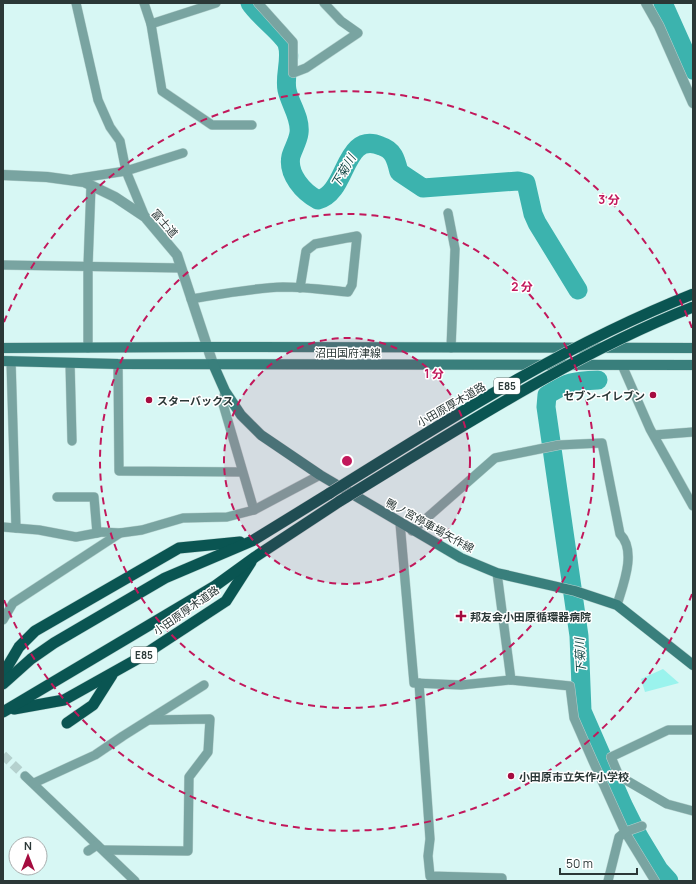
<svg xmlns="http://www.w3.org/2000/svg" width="696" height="884" viewBox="0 0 696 884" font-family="Manrope,'Noto Sans JP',sans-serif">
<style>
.green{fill:#9af3ed}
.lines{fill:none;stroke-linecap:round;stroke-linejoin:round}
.river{stroke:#3cb3ae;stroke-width:19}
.minor-tunnel{stroke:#b5d1ce;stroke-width:9;stroke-dasharray:9 4.5;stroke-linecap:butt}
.minor-casing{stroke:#b5d1ce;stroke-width:10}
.tertiary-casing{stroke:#b5d1ce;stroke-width:11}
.secondary-casing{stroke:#b5d1ce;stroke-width:11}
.trunk-casing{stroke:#b5d1ce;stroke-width:12}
.minor{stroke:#79a4a1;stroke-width:9}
.tertiary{stroke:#79a4a1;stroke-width:10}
.secondary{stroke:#397f7c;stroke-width:10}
.trunk{stroke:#0a5552;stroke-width:11}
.trunk-bridge-casing{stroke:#b5d1ce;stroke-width:12;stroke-linecap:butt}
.trunk-bridge{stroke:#0a5552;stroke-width:11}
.ring{fill:none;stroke:#c2185b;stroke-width:2;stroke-dasharray:7 5}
.poi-dot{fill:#a50c3f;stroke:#fff;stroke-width:1.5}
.labels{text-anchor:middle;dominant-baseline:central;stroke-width:3;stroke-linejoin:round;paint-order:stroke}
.shield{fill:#fff;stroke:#6b7473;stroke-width:1}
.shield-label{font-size:10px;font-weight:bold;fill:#2b3837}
.street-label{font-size:11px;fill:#2b3837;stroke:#fff}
.poi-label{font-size:11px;font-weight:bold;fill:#2b3837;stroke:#fff;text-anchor:start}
.water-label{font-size:12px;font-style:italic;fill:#184b49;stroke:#fff}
.centre{fill:#c2185b;stroke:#fff;stroke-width:2}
.ring-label{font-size:12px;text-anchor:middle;font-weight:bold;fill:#c2185b;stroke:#fff;stroke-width:3;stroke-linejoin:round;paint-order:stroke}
</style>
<rect width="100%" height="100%" fill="#d7f7f4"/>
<path class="green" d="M 663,669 L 679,683 L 645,692 L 641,679 Z"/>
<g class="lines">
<g class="river">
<path d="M 250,3 C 258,16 283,34 287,44 C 292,58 284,75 287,90 C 290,104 301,118 299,133 C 298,141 293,149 291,156 C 287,174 303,192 318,200 C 348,193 343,130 381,146 C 394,150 396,160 399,172 L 423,188 L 518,181 L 526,183 L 533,214 L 537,223 L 578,290"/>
<path d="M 663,3 L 693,70"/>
<path d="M 598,380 C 573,381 568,382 547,395 L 546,407 L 579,636 L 582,711 L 623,805 L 639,837 L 659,870 L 669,881"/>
</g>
<path class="minor-tunnel" d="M 3,755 L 25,776"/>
<defs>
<g id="minor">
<path d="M 76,3 L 98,100 L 110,127 L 120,141 L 126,171 L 145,217"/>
<path d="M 144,3 L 151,24 L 162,91 L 212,125 L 252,125"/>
<path d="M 258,3 L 293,42 L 293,73 L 306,68 L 358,33 L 341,21 L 324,3"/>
<path d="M 151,24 L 216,3"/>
<path d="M 74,179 L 126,171 L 183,153"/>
<path d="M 448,213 L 455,249 L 451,348"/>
<path d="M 3,265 L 181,268"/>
<path d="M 191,299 C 221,294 252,288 283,287 C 305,287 327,290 348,292 L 352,285 L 357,236 L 315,244 L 306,251 L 300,288"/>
<path d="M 88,348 L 88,266 L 91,186"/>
<path d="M 11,361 L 16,528"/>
<path d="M 70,363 L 72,441"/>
<path d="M 118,364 L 119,471 L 242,472"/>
<path d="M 622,365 L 650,429 L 693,506"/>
<path d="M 225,391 L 223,404 L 254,510"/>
<path d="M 654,435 L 693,432"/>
<path d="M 57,497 L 94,497 L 97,533"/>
<path d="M 400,523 L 414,683 L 461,685 L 511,680"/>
<path d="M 3,527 L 39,530 L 76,537 L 102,532 L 120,533 L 142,530 L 183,518 L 227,517 L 254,510 L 320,475"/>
<path d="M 412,531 L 495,458 L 559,445 L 602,443 L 620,534 C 637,551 623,585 617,605"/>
<path d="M 497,573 L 511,680 L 570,686 L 574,718 L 592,759 L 625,832 L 655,881"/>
<path d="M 3,620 L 13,603 L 120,533"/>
<path d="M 419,683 L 430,839 L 428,856 L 430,876 L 502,878 L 502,881"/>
<path d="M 693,730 L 668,730 L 611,757 L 619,776 L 667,804 L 693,811"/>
<path d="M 25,776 L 135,881"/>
<path d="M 34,783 L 95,755 L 123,736 L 204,685"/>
<path d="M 104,850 L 188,851 L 189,777 L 208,752 L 210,719 L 150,720"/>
<path d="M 88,851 L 97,845"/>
<path d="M 608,881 L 619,837 L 625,832 L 642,826"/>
</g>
<g id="tertiary">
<path d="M 646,3 L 659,26 L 693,103"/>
<path d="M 3,175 L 47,177 L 84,182 L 115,197 L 145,217 L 177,255 L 213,364"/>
</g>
<g id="secondary">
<path d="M 3,348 L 206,347 L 693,348"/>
<path d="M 3,361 L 118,364 L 693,365"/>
<path d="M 213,364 L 225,391 L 241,415 L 261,435 L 320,475 L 461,558 L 497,573 L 575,591 L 617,605 L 693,665"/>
</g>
<g id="trunk">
<path d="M 3,674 L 19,647 L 35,631 L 179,548 L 240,542"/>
<path d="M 3,684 L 31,659 L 54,643 L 165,578 L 252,541 L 330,493"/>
<path d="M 14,709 L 64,700 L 139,658 L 226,601 L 251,562"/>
<path d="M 3,712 L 215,586 L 255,557 L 340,501"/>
<path d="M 67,723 L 93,705 L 112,675"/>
</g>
</defs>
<use href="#minor" class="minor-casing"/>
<use href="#tertiary" class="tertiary-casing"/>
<use href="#secondary" class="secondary-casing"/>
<use href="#trunk" class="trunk-casing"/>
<use href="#minor" class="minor"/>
<use href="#tertiary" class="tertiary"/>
<use href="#secondary" class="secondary"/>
<use href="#trunk" class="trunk"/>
<defs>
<g id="trunk-bridge">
<path d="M 330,493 C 447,420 564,345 693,294"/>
<path d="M 340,501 C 452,433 571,355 693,307"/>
</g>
</defs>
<use href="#trunk-bridge" class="trunk-bridge-casing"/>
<use href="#trunk-bridge" class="trunk-bridge"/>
</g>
<circle cx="347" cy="461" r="123" fill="#c2185b" fill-opacity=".12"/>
<g class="ring">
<circle cx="347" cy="461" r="123"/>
<circle cx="347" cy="461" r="247"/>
<path d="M692 594A370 370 0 0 1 4 600M4 322A370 370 0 0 1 692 328"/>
</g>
<g class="poi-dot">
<circle cx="653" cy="395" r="4"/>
<circle cx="149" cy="400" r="4"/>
<path d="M459 610h4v4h4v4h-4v4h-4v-4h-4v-4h4z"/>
<circle cx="511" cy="776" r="4"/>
</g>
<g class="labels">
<g class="shield">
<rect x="494" y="378" width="26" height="16" rx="3"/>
<rect x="131" y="647" width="26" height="16" rx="3"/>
</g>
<g class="shield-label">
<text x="507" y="386">E85</text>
<text x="144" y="655">E85</text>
</g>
<g class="street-label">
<text transform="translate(165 223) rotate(49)">富士道</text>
<text x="348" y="352">沼田国府津線</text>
<text transform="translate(451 404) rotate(-30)">小田原厚木道路</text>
<text transform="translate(430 525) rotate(29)">鴨ノ宮停車場矢作線</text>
<text transform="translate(186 610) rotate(-35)">小田原厚木道路</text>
</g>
<g class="poi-label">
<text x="645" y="395" text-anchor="end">セブン-イレブン</text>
<text x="157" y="400">スターバックス</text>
<text x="470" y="616">邦友会小田原循環器病院</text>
<text x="519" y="776">小田原市立矢作小学校</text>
</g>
<g class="water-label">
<text transform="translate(343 171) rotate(-60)">下菊川</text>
<text transform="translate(580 656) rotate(-93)">下菊川</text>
</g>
</g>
<circle cx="347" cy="461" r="6" class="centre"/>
<g class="ring-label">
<text x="609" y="204">3 分</text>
<text x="522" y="291">2 分</text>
<text x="434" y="378">1 分</text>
</g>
<rect width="696" height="884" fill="none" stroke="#2b3837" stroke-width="8"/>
<g transform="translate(28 856)"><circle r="19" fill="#ffffff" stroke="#aaafaf"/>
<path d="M0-3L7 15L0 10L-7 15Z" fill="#a50c3f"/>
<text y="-6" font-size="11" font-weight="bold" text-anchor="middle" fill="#2b3837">N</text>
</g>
<path d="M560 868v6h77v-6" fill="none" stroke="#2b3837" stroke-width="2"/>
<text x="566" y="868" font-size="12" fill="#2b3837" stroke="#ffffff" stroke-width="3" paint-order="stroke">50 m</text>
</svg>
